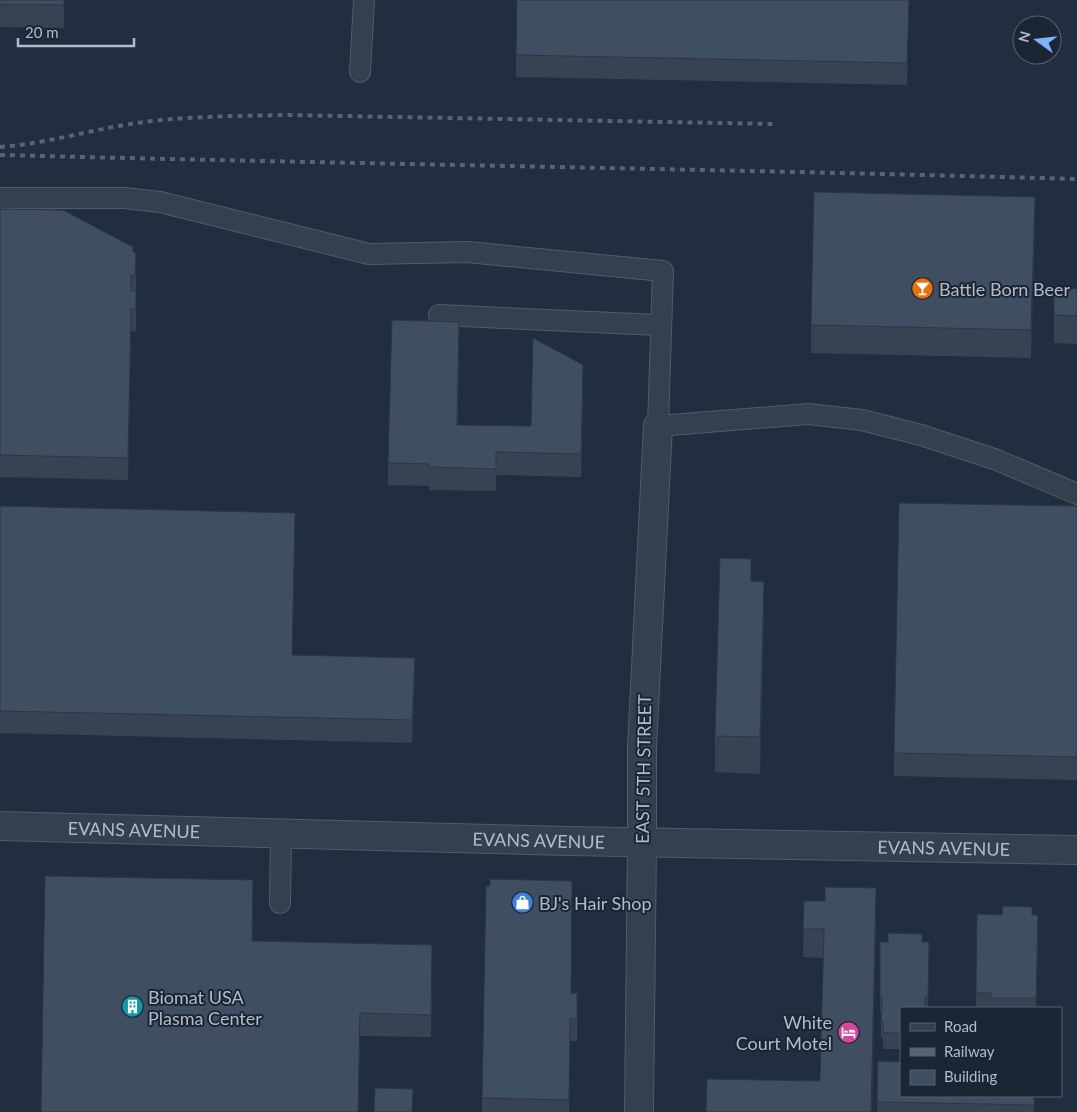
<svg xmlns="http://www.w3.org/2000/svg" width="1077" height="1112" viewBox="0 0 1077 1112" font-family="Lato,sans-serif">
<style>
.lines{fill:none;stroke-linecap:round;stroke-linejoin:round}
.service-casing{stroke:#515b69;stroke-width:22}
.minor-casing{stroke:#515b69;stroke-width:30}
.tertiary-casing{stroke:#515b69;stroke-width:30}
.service{stroke:#35404f;stroke-width:20}
.minor{stroke:#35404f;stroke-width:28}
.tertiary{stroke:#35404f;stroke-width:28}
.rail{stroke:#576476;stroke-width:4;stroke-dasharray:5 5;stroke-linecap:butt}
.wall{fill:#374353}
.shaded-wall{fill:#2d3744}
.building{fill:#404e61;stroke:#2d3744}
.labels{text-anchor:middle;dominant-baseline:central;stroke-width:4;stroke-linejoin:round;paint-order:stroke}
.poi-label{font-size:18px;fill:#b1bbca;stroke:#1b2533;text-anchor:start}
.street-label{font-size:18px;fill:#b1bbca;stroke:#1b2533}
</style>
<rect width="100%" height="100%" fill="#212e3f"/>
<g class="lines">
<defs>
<g id="service">
<path d="M 360,72 L 364,0"/>
<path d="M 0,198 L 124,198 L 160,202 L 369,254 L 467,252 L 663,271 L 658,426 L 808,414 L 862,420 L 921,435 L 997,460 L 1077,494"/>
<path d="M 439,315 L 659,325"/>
<path d="M 280,903 L 281,833"/>
</g>
<path id="minor" d="M 642,842 L 642,748 L 658,426"/>
<g id="tertiary">
<path id="s1" d="M 0,826 L 569,841 L 1077,850"/>
<path d="M 639,1112 L 642,842"/>
</g>
</defs>
<use href="#service" class="service-casing"/>
<use href="#minor" class="minor-casing"/>
<use href="#tertiary" class="tertiary-casing"/>
<use href="#service" class="service"/>
<use href="#minor" class="minor"/>
<use href="#tertiary" class="tertiary"/>
<g class="rail">
<path d="M 0,147 C 42,144 83,132 124,125 C 178,116 233,116 288,115 L 775,124"/>
<path d="M 0,155 C 359,164 718,169 1077,179"/>
</g>
</g>
<g class="wall">
<path d="M 0,0 L 64,0 L 64,28 L 0,27 Z"/>
<path d="M 909,0 L 907,85 L 516,77 L 516,55 Z"/>
<path d="M 0,209 L 136,253 L 136,332 L 131,331 L 128,480 L 0,477 Z"/>
<path d="M 1035,225 L 1031,358 L 811,353 L 811,325 Z"/>
<path d="M 1077,289 L 1077,344 L 1054,343 L 1054,315 Z"/>
<path d="M 459,344 L 458,425 L 531,426 L 583,388 L 581,477 L 496,475 L 496,491 L 429,490 L 429,486 L 388,485 L 388,463 Z"/>
<path d="M 0,506 L 295,535 L 292,655 L 415,680 L 412,743 L 0,733 Z"/>
<path d="M 1077,506 L 1077,780 L 894,776 L 894,753 Z"/>
<path d="M 751,581 L 764,618 L 760,774 L 715,772 L 715,736 Z"/>
<path d="M 804,901 L 876,916 L 872,1112 L 706,1112 L 820,1081 L 823,958 L 803,957 Z"/>
<path d="M 253,903 L 252,941 L 432,967 L 431,1037 L 360,1036 L 358,1112 L 41,1112 Z"/>
<path d="M 977,914 L 1032,915 L 1038,952 L 1036,1008 L 976,1008 Z"/>
<path d="M 880,942 L 929,942 L 928,1008 L 901,1008 L 901,1049 L 883,1049 L 883,1038 L 881,1037 L 881,1013 L 880,1012 Z"/>
<path d="M 571,993 L 577,993 L 577,1041 L 570,1041 L 569,1112 L 482,1112 L 482,1098 Z"/>
<path d="M 878,1061 L 1034,1096 L 1034,1112 L 877,1112 Z"/>
</g>
<g class="shaded-wall">
<path d="M 909,0 L 907,85 L 907,63 Z"/>
<path d="M 1035,197 L 1035,225 L 1031,358 L 1031,330 Z"/>
<path d="M 131,309 L 131,331 L 128,480 L 128,458 Z"/>
<path d="M 459,322 L 459,344 L 457,447 L 457,425 Z"/>
<path d="M 583,365 L 583,388 L 581,477 L 581,454 Z"/>
<path d="M 295,513 L 295,535 L 292,677 L 292,655 Z"/>
<path d="M 764,582 L 764,618 L 760,774 L 760,737 Z"/>
<path d="M 415,658 L 415,680 L 412,743 L 412,720 Z"/>
<path d="M 253,880 L 253,903 L 252,963 L 252,941 Z"/>
<path d="M 876,888 L 872,1112 L 871,1112 Z"/>
<path d="M 1038,915 L 1038,952 L 1036,1008 Z"/>
<path d="M 432,945 L 432,967 L 431,1037 L 431,1015 Z"/>
</g>
<g class="building">
<path d="M 0,0 L 64,0 L 64,5 L 0,4 Z"/>
<path d="M 517,0 L 909,0 L 907,63 L 516,55 Z"/>
<path d="M 814,192 L 1035,197 L 1031,330 L 811,325 Z"/>
<path d="M 0,209 L 63,210 L 133,247 L 133,252 L 136,253 L 135,275 L 131,275 L 131,290 L 136,291 L 136,309 L 131,309 L 128,458 L 0,455 Z"/>
<path d="M 1054,288 L 1077,289 L 1077,316 L 1054,315 Z"/>
<path d="M 392,320 L 459,322 L 457,425 L 531,426 L 533,338 L 583,365 L 581,454 L 496,452 L 496,469 L 429,467 L 429,464 L 388,463 Z"/>
<path d="M 899,503 L 1077,506 L 1077,757 L 894,753 Z"/>
<path d="M 0,506 L 295,513 L 292,655 L 415,658 L 412,720 L 0,711 Z"/>
<path d="M 720,558 L 751,559 L 751,581 L 764,582 L 760,737 L 715,736 Z"/>
<path d="M 45,876 L 253,880 L 252,941 L 432,945 L 431,1015 L 360,1013 L 358,1112 L 41,1112 Z"/>
<path d="M 490,879 L 572,881 L 571,993 L 577,993 L 577,1019 L 570,1019 L 569,1100 L 482,1098 L 486,886 L 490,886 Z"/>
<path d="M 825,887 L 876,888 L 871,1112 L 706,1112 L 707,1079 L 820,1081 L 824,929 L 803,929 L 804,901 L 825,901 Z"/>
<path d="M 1003,906 L 1032,907 L 1032,915 L 1038,915 L 1036,998 L 991,998 L 991,993 L 976,993 L 977,914 L 1002,915 Z"/>
<path d="M 888,933 L 922,934 L 922,942 L 929,942 L 928,997 L 925,997 L 925,1008 L 901,1008 L 901,1033 L 883,1033 L 883,1022 L 881,1022 L 882,997 L 880,997 L 880,942 L 888,942 Z"/>
<path d="M 878,1061 L 901,1062 L 901,1096 L 1034,1096 L 1034,1105 L 877,1102 Z"/>
<path d="M 375,1088 L 413,1089 L 412,1112 L 374,1112 Z"/>
</g>
<defs>
<symbol id="bar-disc" viewBox="-11 -11 22 22"><circle r="9.5" fill="#e8710a" stroke="#1b2533"/><path d="M-6-5H6L.8 .8V4.5H3.5V6h-7V4.5H-.8V.8Z" fill="#fff"/></symbol>
<symbol id="shop-disc" viewBox="-11 -11 22 22"><circle r="9.5" fill="#3f7fe0" stroke="#1b2533"/><path d="M-5-2.5h2.3a2.7 3.5 0 0 1 5.4 0H5L5.5 6h-11ZM-1.5-2.5h3a1.5 2.3 0 0 0-3 0Z" fill="#fff"/></symbol>
<symbol id="building-disc" viewBox="-11 -11 22 22"><circle r="9.5" fill="#0f9aa8" stroke="#1b2533"/><path d="M-4-6H4V6H1V3H-1V6H-4ZM-2.5-4.3h1.7v1.8h-1.7ZM.8-4.3h1.7v1.8H.8ZM-2.5-1h1.7V.8h-1.7ZM.8-1h1.7V.8H.8Z" fill="#fff"/></symbol>
<symbol id="hotel-disc" viewBox="-11 -11 22 22"><circle r="9.5" fill="#d1479c" stroke="#1b2533"/><path d="M-6-4.5h1.5V1H6V5H4.5V3h-9V5H-6ZM-4 0a1.8 1.8 0 1 1 3.6 0ZM.5 0V-2.5h3Q6-2.5 6 0Z" fill="#fff"/></symbol>
</defs>
<g fill-rule="evenodd">
<use href="#bar-disc" x="910" y="276" width="25" height="25"/>
<use href="#shop-disc" x="510" y="890" width="25" height="25"/>
<use href="#building-disc" x="120" y="994" width="25" height="25"/>
<use href="#hotel-disc" x="836" y="1020" width="25" height="25"/>
</g>
<g class="labels">
<g class="poi-label">
<text x="939" y="289">Battle Born Beer</text>
<text x="539" y="903">BJ's Hair Shop</text>
<text x="148" y="997">Biomat USA<tspan x="148" dy="21">Plasma Center</tspan></text>
<text x="832" y="1022" text-anchor="end">White<tspan x="832" dy="21">Court Motel</tspan></text>
</g>
<g class="street-label">
<text transform="translate(643 769) rotate(-89)">EAST 5TH STREET</text>
<text stroke="none"><textPath href="#s1" startOffset="134">EVANS AVENUE</textPath></text>
<text stroke="none"><textPath href="#s1" startOffset="539">EVANS AVENUE</textPath></text>
<text stroke="none"><textPath href="#s1" startOffset="944">EVANS AVENUE</textPath></text>
</g>
</g>
<rect x="900" y="1007" width="162" height="90" fill="#1b2533" stroke="#57616f"/>
<rect x="910" y="1023" width="25" height="8" fill="#35404f" stroke="#57616f"/>
<text x="944" y="1032" font-size="15" fill="#b1bbca">Road</text>
<rect x="910" y="1048" width="25" height="8" fill="#576476" stroke="#57616f"/>
<text x="944" y="1057" font-size="15" fill="#b1bbca">Railway</text>
<rect x="910" y="1070" width="25" height="15" fill="#404e61" stroke="#57616f"/>
<text x="944" y="1082" font-size="15" fill="#b1bbca">Building</text>
<g transform="translate(1037 40) rotate(285)"><circle r="24" fill="#1b2533" stroke="#57616f"/>
<path d="M0-4L9 19L0 12L-9 19Z" fill="#81b2ff"/>
<text y="-8" font-size="14" font-weight="bold" text-anchor="middle" fill="#b1bbca">N</text>
</g>
<path d="M18 38v8h116v-8" fill="none" stroke="#b1bbca" stroke-width="2.5"/>
<text x="25" y="38" font-size="15" fill="#b1bbca" stroke="#1b2533" stroke-width="4" paint-order="stroke">20 m</text>
</svg>
